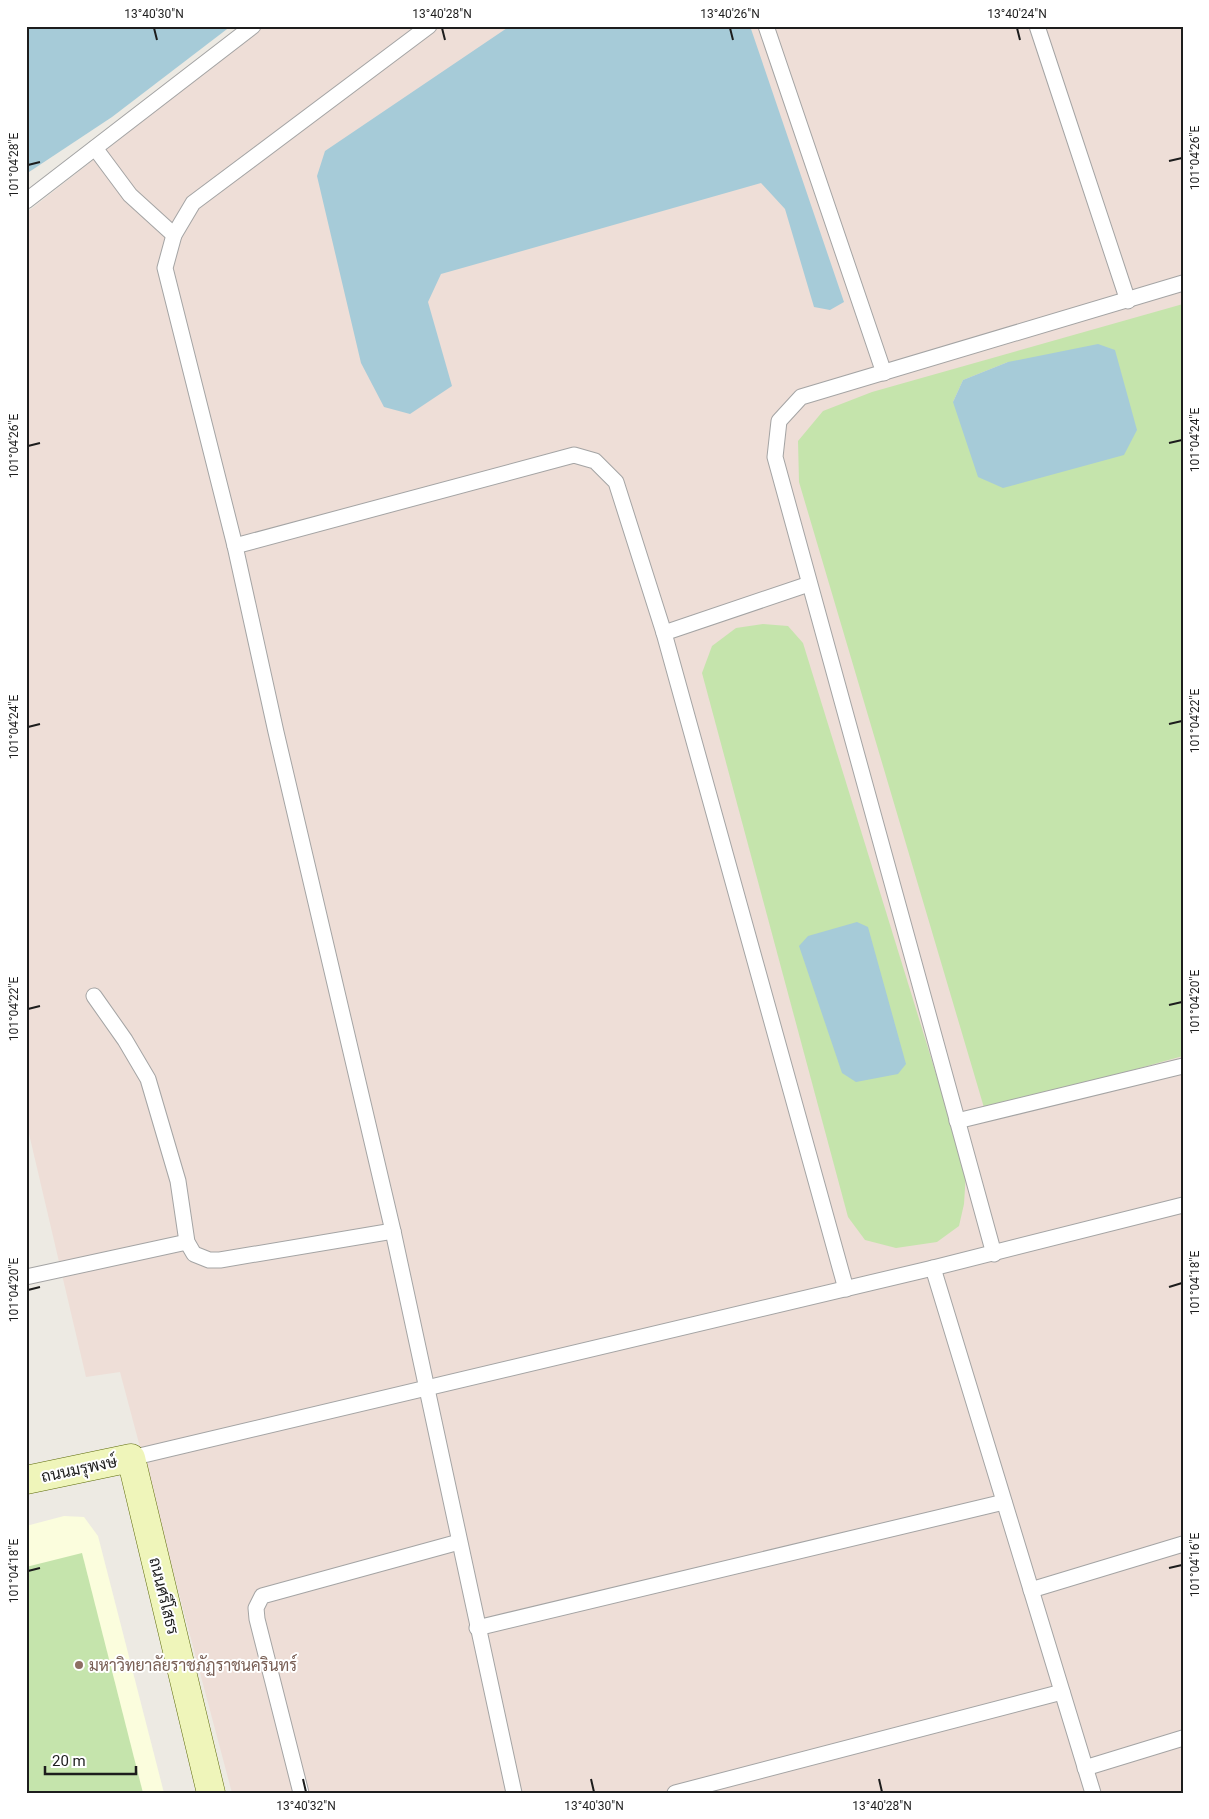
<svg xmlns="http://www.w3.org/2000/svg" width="1209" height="1819" viewBox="0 0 1209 1819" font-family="Roboto,Sarabun,sans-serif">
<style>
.education{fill:#fbfddd}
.military{fill:#eeded7}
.grass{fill:#c5e4ac;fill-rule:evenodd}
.water{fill:#a6cbd8}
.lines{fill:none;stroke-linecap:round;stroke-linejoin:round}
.service-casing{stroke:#a4a4a4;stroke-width:17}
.secondary-casing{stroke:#5d6b0c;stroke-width:29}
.service{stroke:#fff;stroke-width:15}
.secondary{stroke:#eff5ba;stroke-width:28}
.ticks{fill:none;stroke:#1d1d1d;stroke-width:2}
.education-dot{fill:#8d6e63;stroke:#fff;stroke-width:2}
.labels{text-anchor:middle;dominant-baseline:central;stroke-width:4;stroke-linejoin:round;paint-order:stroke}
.street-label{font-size:16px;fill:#1d1d1d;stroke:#fff}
.education-label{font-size:16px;fill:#785e54;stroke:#fff;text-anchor:start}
.neatline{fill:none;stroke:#1d1d1d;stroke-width:2}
.ticks-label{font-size:12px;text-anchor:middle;fill:#1d1d1d}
</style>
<rect width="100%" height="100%" fill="#edeae3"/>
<path class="education" d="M 64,1516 L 84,1517 L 98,1536 L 164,1793 L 26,1793 L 26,1526 Z"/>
<path class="military" d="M 263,26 L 1183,26 L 1183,1793 L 232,1793 L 120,1372 L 86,1377 L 26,1121 L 26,213 Z"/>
<g class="grass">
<path d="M 1183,304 L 1183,1056 L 985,1111 L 799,482 L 798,441 L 823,411 L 872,392 ZM 1008,362 L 953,402 L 963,380 Z"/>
<path d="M 763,624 L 788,626 L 803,643 L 966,1171 L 964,1204 L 959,1226 L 937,1242 L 896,1248 L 865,1240 L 848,1217 L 702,673 L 712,646 L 736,628 Z"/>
<path d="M 82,1553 L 143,1793 L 26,1793 L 26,1567 Z"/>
</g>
<g class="water">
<path d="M 26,26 L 231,26 L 112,117 L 26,174 Z"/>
<path d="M 510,26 L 750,26 L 844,302 L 830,310 L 814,307 L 785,209 L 761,183 L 441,274 L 428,302 L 452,386 L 410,414 L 384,407 L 361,363 L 317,176 L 325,151 Z"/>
<path d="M 1098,344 L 1115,350 L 1137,430 L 1124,455 L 1003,488 L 978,477 L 953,402 L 963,380 L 1008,362 Z"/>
<path d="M 857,922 L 868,927 L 906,1064 L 898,1074 L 856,1082 L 842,1073 L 799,946 L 808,936 Z"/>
</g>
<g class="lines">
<defs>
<g id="service">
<path d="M 429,26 L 193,203 L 174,235 L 165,268 L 235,546 L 276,732 L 393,1231 L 514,1793"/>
<path d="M 766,26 L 884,373"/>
<path d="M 1037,26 L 1128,301"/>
<path d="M 95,148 L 130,195 L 174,235"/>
<path d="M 26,201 L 253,26"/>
<path d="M 235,546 L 574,455 L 595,461 L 616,482 L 664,633 L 846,1289"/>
<path d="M 664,633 L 809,584"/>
<path d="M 94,996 L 125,1040 L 148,1079 L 178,1181 L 187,1242 L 194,1254 L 209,1260 L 220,1260 L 393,1231"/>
<path d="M 957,1121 L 1183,1066"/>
<path d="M 994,1254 L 775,457 L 779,421 L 801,397 L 1183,283"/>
<path d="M 933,1268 L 1093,1793"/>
<path d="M 26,1277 L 187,1242"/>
<path d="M 131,1458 L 933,1268 L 1183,1205"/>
<path d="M 1031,1590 L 1183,1544"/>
<path d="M 477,1628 L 1004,1502"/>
<path d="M 1085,1768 L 1183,1738"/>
<path d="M 301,1793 L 257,1619 L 256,1608 L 262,1596 L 459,1542"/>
<path d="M 675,1793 L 1062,1692"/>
</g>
<path id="secondary" d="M 26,1480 L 131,1458 L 211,1793"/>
</defs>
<use href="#service" class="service-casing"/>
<use href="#secondary" class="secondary-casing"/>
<use href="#service" class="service"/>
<use href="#secondary" class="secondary"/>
</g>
<path class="ticks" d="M 154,28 L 157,40M 442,28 L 445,40M 730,28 L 733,40M 1017,28 L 1020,40M 1169,161 L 1182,158M 28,165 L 40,162M 1169,443 L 1182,440M 28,446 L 40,443M 1169,724 L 1182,721M 28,727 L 40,724M 1169,1005 L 1182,1002M 28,1009 L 40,1006M 1169,1287 L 1182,1283M 28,1290 L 40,1287M 1169,1568 L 1182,1565M 28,1571 L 40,1568M 303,1779 L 306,1792M 591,1779 L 594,1792M 879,1779 L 882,1792"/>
<circle class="education-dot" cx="79" cy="1665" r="5"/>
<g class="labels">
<g class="street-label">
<text transform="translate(79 1469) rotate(-12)">ถนนมรุพงษ์</text>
<text transform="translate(164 1596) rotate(76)">ถนนศรีโสธร</text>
</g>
<g class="education-label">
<text x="89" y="1665">มหาวิทยาลัยราชภัฏราชนครินทร์</text>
</g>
</g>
<rect width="1209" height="1819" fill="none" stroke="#ffffff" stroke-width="55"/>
<path d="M45 1766v8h91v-8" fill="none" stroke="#1d1d1d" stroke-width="2.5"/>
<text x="52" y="1766" font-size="15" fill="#1d1d1d" stroke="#ffffff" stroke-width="4" paint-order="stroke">20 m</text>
<rect x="28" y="28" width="1154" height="1764" class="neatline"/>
<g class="ticks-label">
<text x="154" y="18">13°40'30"N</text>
<text x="442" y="18">13°40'28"N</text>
<text x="730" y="18">13°40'26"N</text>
<text x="1017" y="18">13°40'24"N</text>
<text transform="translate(1195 158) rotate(-90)" y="4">101°04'26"E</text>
<text transform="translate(14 165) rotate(-90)" y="4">101°04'28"E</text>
<text transform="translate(1195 440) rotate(-90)" y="4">101°04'24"E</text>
<text transform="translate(14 446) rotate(-90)" y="4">101°04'26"E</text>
<text transform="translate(1195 721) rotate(-90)" y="4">101°04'22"E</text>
<text transform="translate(14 727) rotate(-90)" y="4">101°04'24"E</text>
<text transform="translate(1195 1002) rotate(-90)" y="4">101°04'20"E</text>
<text transform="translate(14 1009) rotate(-90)" y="4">101°04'22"E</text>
<text transform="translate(1195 1283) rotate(-90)" y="4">101°04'18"E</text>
<text transform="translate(14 1290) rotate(-90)" y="4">101°04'20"E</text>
<text transform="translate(1195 1565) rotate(-90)" y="4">101°04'16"E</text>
<text transform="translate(14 1571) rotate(-90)" y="4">101°04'18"E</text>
<text x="306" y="1810">13°40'32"N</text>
<text x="594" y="1810">13°40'30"N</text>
<text x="882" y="1810">13°40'28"N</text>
</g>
</svg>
